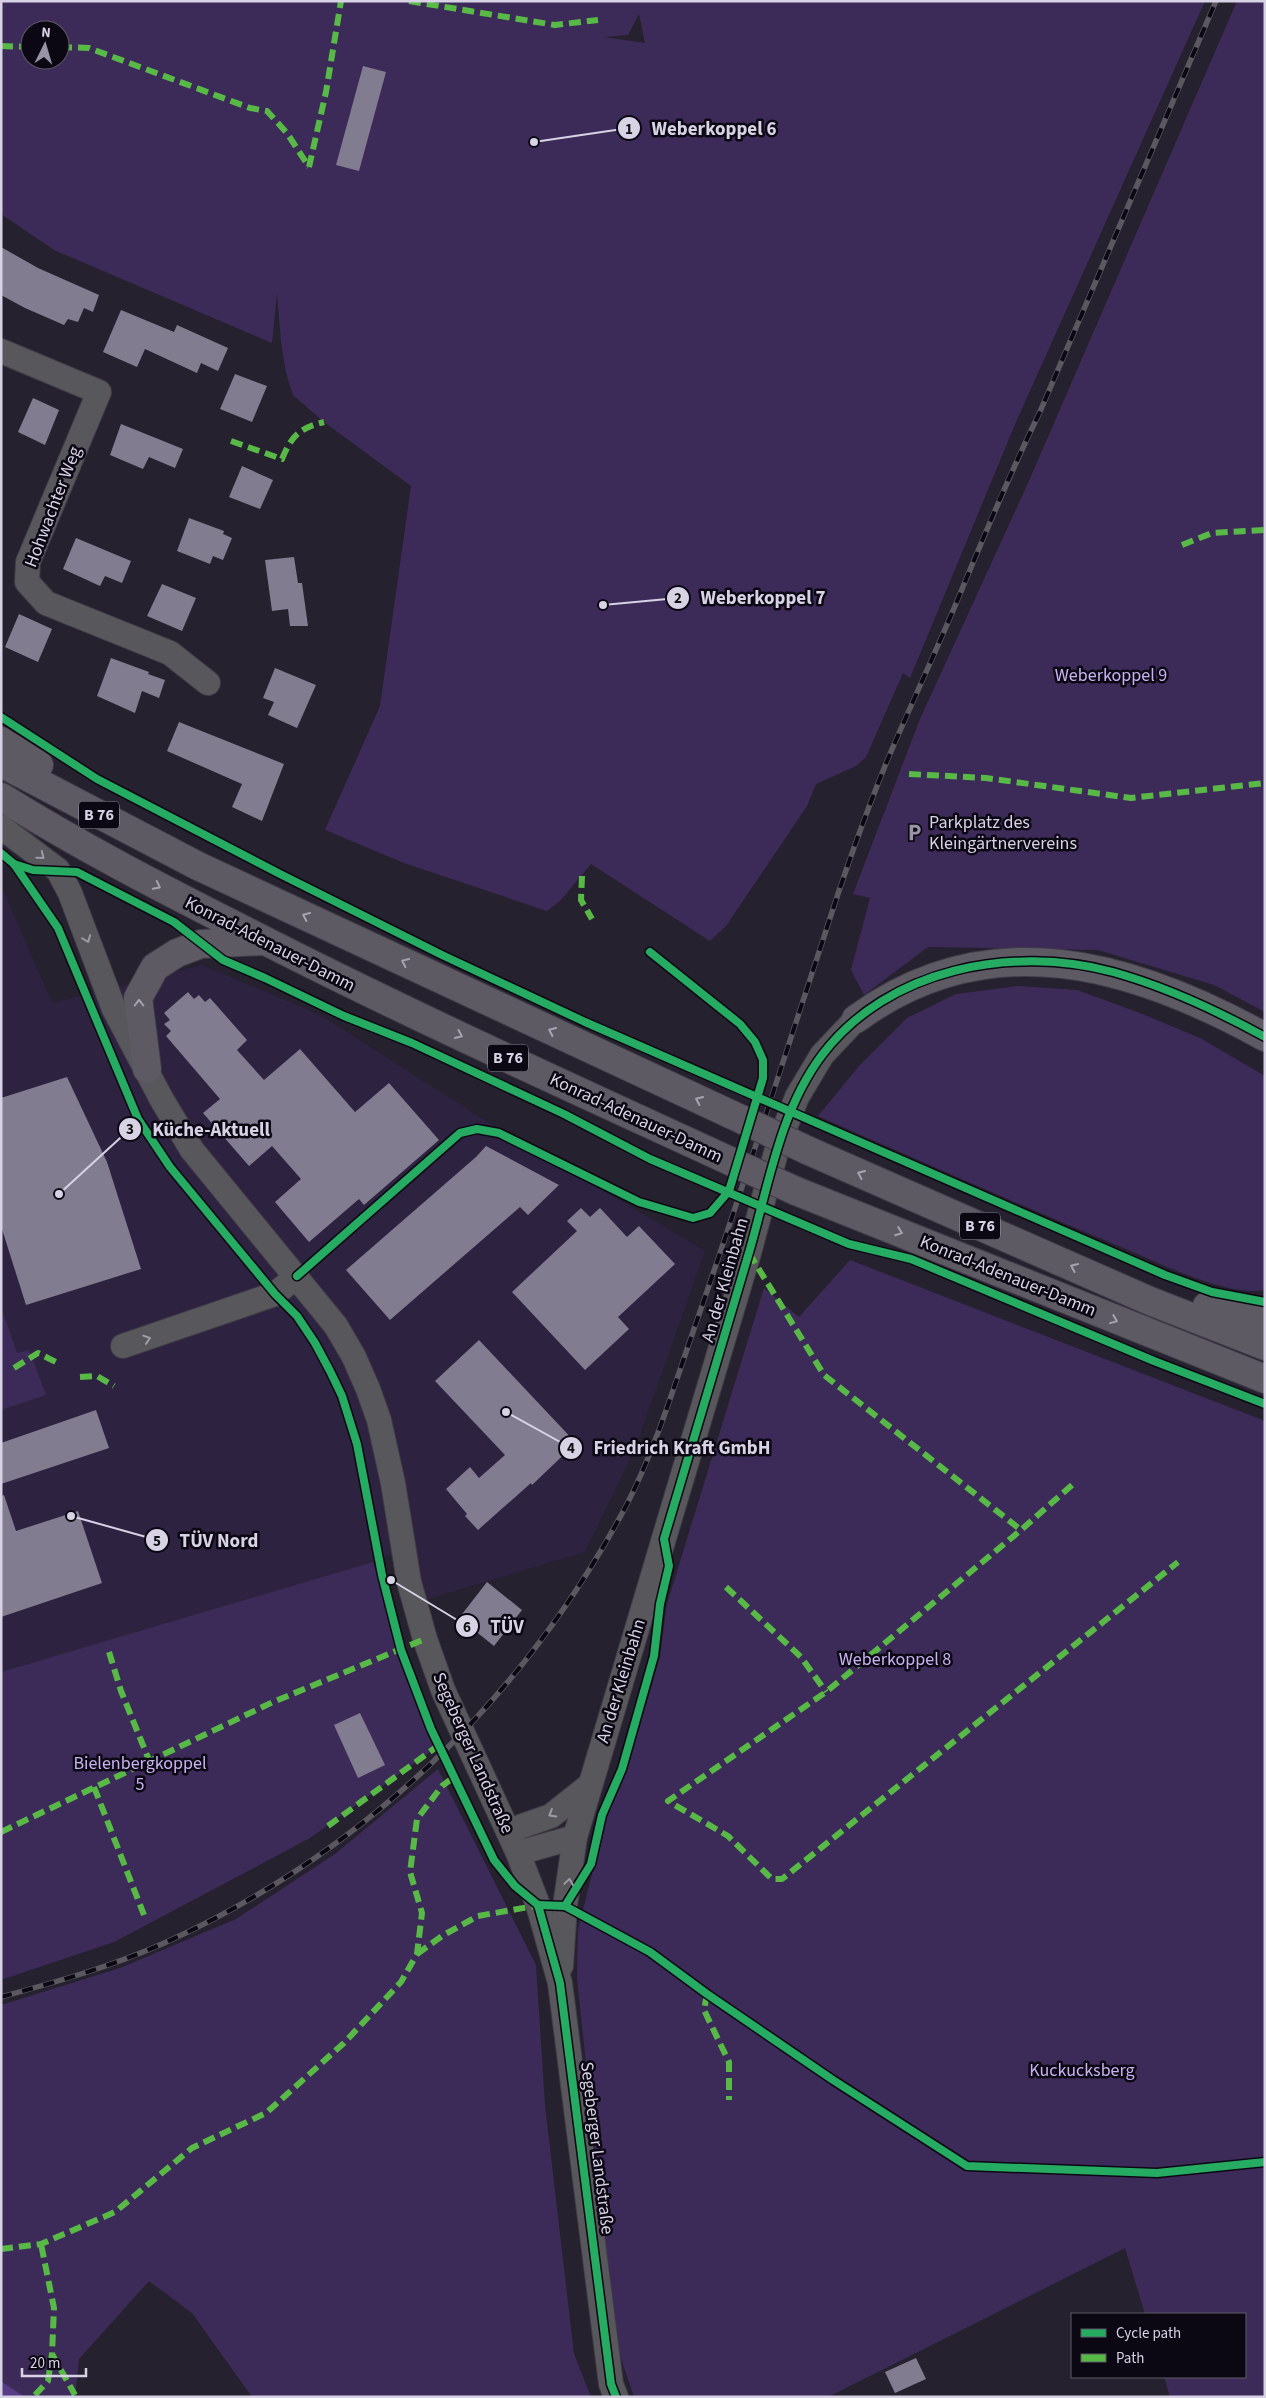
<svg xmlns="http://www.w3.org/2000/svg" width="1266" height="2398" viewBox="0 0 1266 2398" font-family="'Source Sans 3',sans-serif">
<style>
.built{fill:#2d2240}
.green{fill:#3c2b58;fill-rule:evenodd}
.water{fill:#583b84}
.building{fill:#827c90}
.lines{fill:none;stroke-linecap:round;stroke-linejoin:round}
.minor-casing{stroke:#403b47;stroke-width:26}
.trunk-casing{stroke:#403b47;stroke-width:30}
.minor{stroke:#58575c;stroke-width:24}
.trunk{stroke:#5e5a64;stroke-width:28}
.rail-casing{stroke:#5b5860;stroke-width:5.5}
.rail{stroke:#0c0813;stroke-width:4;stroke-dasharray:11;stroke-linecap:butt}
.trunk-bridge-casing{stroke:#403b47;stroke-width:30;stroke-linecap:butt}
.trunk-bridge{stroke:#5e5a64;stroke-width:28}
.quiet{stroke:#58b947;stroke-width:6;stroke-dasharray:12 6;stroke-linecap:butt}
.cycleway-casing{stroke:#0c0813;stroke-width:11}
.cycleway{stroke:#26ab63;stroke-width:8}
.oneway{stroke:#9e9ba7}
.oneway2{stroke:#a7a2b1}
.labels{text-anchor:middle;dominant-baseline:central;stroke-width:5;stroke-linejoin:round;paint-order:stroke}
.shield{fill:#0c0813;stroke:#9a95a5;stroke-width:1}
.shield-label{font-size:16px;font-weight:bold;fill:#d7d2e4}
.street-label{font-size:18px;fill:#d7d2e4;stroke:#0c0813}
.park-label{font-size:18px;fill:#c7b2f2;stroke:#0c0813}
.poi-label{font-size:18px;fill:#d7d2e4;stroke:#0c0813;text-anchor:start}
.leader{fill:none;stroke:#d7d2e4;stroke-width:2}
.callout-dot{fill:#d7d2e4;stroke:#0c0813;stroke-width:2}
.mark-label{font-size:15px;text-anchor:middle;font-weight:bold;fill:#111}
.callout-label{font-size:19px;text-anchor:middle;font-weight:bold;fill:#d7d2e4;stroke:#0c0813;stroke-width:5;stroke-linejoin:round;paint-order:stroke}
</style>
<rect width="100%" height="100%" fill="#26212f"/>
<path class="built" d="M 1,885 L 52,1003 L 202,965 L 320,1015 L 489,1123 L 705,1251 L 636,1446 L 585,1552 L 415,1603 L 403,1549 L 373,1562 L 1,1672 L 1,1410 L 45,1394 L 17,1354 L 1,1307 Z"/>
<g class="green">
<path d="M 1,1 L 1205,1 L 1016,422 L 910,678 L 903,673 L 866,757 L 856,766 L 816,784 L 807,806 L 726,926 L 710,941 L 591,864 L 560,901 L 547,911 L 404,863 L 325,830 L 380,706 L 411,486 L 324,422 L 293,395 L 286,373 L 281,342 L 277,293 L 272,343 L 54,250 L 1,214 ZM 639,14 L 645,43 L 604,37 L 628,35 ZM 30,30 L 60,30 L 60,60 L 30,60 Z"/>
<path d="M 1237,1 L 1265,1 L 1265,1012 L 1214,985 L 1098,950 L 928,947 L 864,995 L 851,970 L 870,898 L 853,894 L 920,719 L 1028,483 Z"/>
<path d="M 1018,986 L 1077,990 L 1140,1013 L 1200,1038 L 1265,1076 L 1265,1290 C 1226,1298 1152,1259 1114,1244 C 1015,1203 916,1159 818,1116 L 859,1066 L 907,1018 L 956,994 Z"/>
<path d="M 850,1260 L 1265,1421 L 1265,2397 L 1170,2397 L 1164,2377 L 1245,2377 L 1245,2314 L 1145,2314 L 1125,2248 L 828,2397 L 634,2397 L 620,2355 L 602,2214 L 577,1978 L 578,1930 L 607,1814 L 627,1770 L 660,1657 L 667,1604 L 764,1288 L 799,1317 Z"/>
<path d="M 1,1307 L 17,1353 L 29,1350 L 46,1395 L 1,1410 Z"/>
<path d="M 373,1562 L 436,1748 L 310,1838 L 114,1942 L 1,1980 L 1,1672 Z"/>
<path d="M 438,1769 L 536,1965 L 545,2105 L 574,2354 L 591,2397 L 252,2397 L 192,2313 L 149,2281 L 79,2359 L 75,2397 L 1,2397 L 1,2005 L 120,1968 L 236,1919 L 335,1854 Z"/>
</g>
<path class="water" d="M 2,2382 L 25,2397 L 1,2397 Z"/>
<g class="building">
<path d="M 363,66 L 386,72 L 359,171 L 336,165 Z"/>
<path d="M 1,247 L 38,268 L 99,295 L 93,312 L 84,308 L 78,322 L 68,319 L 64,325 L 25,308 L 1,295 Z"/>
<path d="M 121,310 L 174,332 L 177,325 L 228,348 L 218,371 L 201,363 L 197,373 L 145,349 L 137,367 L 103,352 Z"/>
<path d="M 235,374 L 267,386 L 252,422 L 220,409 Z"/>
<path d="M 33,398 L 59,410 L 45,445 L 18,432 Z"/>
<path d="M 121,424 L 183,449 L 175,468 L 149,457 L 143,469 L 110,455 Z"/>
<path d="M 242,466 L 273,480 L 260,509 L 229,497 Z"/>
<path d="M 189,518 L 224,531 L 223,534 L 232,538 L 223,560 L 213,556 L 210,564 L 177,551 Z"/>
<path d="M 76,538 L 131,561 L 122,583 L 105,576 L 100,586 L 63,569 Z"/>
<path d="M 294,557 L 298,583 L 302,583 L 308,626 L 290,626 L 288,609 L 272,611 L 265,560 Z"/>
<path d="M 162,584 L 196,598 L 182,631 L 147,616 Z"/>
<path d="M 19,614 L 52,629 L 38,662 L 5,647 Z"/>
<path d="M 111,658 L 149,672 L 148,674 L 165,680 L 159,698 L 142,691 L 135,713 L 97,696 Z"/>
<path d="M 275,668 L 316,685 L 297,728 L 268,715 L 274,702 L 263,698 Z"/>
<path d="M 179,722 L 284,764 L 262,821 L 232,807 L 242,784 L 167,751 Z"/>
<path d="M 188,992 L 194,999 L 199,995 L 205,1002 L 210,998 L 247,1040 L 237,1050 L 264,1080 L 300,1049 L 355,1112 L 389,1083 L 439,1140 L 364,1205 L 359,1199 L 309,1242 L 275,1202 L 301,1179 L 272,1146 L 249,1166 L 203,1113 L 220,1099 L 166,1036 L 171,1031 L 164,1024 L 170,1020 L 164,1013 Z"/>
<path d="M 67,1077 L 107,1162 L 141,1269 L 26,1305 L 1,1226 L 1,1098 Z"/>
<path d="M 486,1146 L 559,1185 L 528,1215 L 520,1207 L 390,1320 L 346,1270 L 476,1157 Z"/>
<path d="M 581,1208 L 590,1217 L 600,1208 L 627,1237 L 639,1226 L 675,1264 L 618,1317 L 629,1329 L 585,1370 L 512,1292 L 577,1231 L 567,1221 Z"/>
<path d="M 479,1340 L 576,1443 L 532,1485 L 531,1483 L 478,1530 L 465,1516 L 467,1514 L 446,1489 L 470,1467 L 479,1478 L 505,1455 L 435,1381 Z"/>
<path d="M 96,1410 L 109,1448 L 1,1484 L 1,1443 Z"/>
<path d="M 4,1495 L 16,1531 L 78,1511 L 102,1583 L 1,1617 L 1,1496 Z"/>
<path d="M 487,1582 L 522,1610 L 494,1646 L 459,1618 Z"/>
<path d="M 360,1713 L 385,1765 L 358,1778 L 334,1725 Z"/>
<path d="M 916,2358 L 926,2379 L 895,2393 L 885,2372 Z"/>
</g>
<g class="lines">
<defs>
<g id="minor">
<path d="M 1,351 L 99,392 L 28,562 L 27,582 L 46,603 L 170,653 L 208,683"/>
<path d="M 1,827 L 58,870 L 70,893 L 114,1009 L 162,1100 L 192,1150 L 336,1326 L 354,1357 L 368,1389 L 379,1420 L 393,1483 L 409,1582 L 425,1639 L 443,1690 L 518,1853 L 538,1905 L 560,1983 L 611,2384 L 616,2397"/>
<path d="M 123,1346 L 275,1294 L 297,1276"/>
<path d="M 508,1831 L 551,1816 L 590,1785"/>
<path d="M 518,1853 L 575,1837"/>
<path d="M 561,1966 L 565,1906 L 575,1837 L 749,1253 L 778,1145 L 797,1097 L 822,1055 L 856,1019"/>
</g>
<g id="trunk">
<path d="M 1,741 L 39,765"/>
<path d="M 1,763 L 198,866 L 743,1120"/>
<path d="M 1,797 C 78,845 157,886 238,927 C 399,1010 565,1085 730,1161"/>
<path d="M 856,1019 C 989,921 1133,964 1265,1037"/>
<path d="M 147,1069 L 138,998 L 155,967 L 177,953 L 201,944 L 263,941"/>
<path d="M 809,1151 L 1150,1301 L 1265,1346"/>
<path d="M 796,1191 L 1265,1379"/>
<path d="M 1207,1306 L 1239,1316 L 1265,1320"/>
</g>
</defs>
<use href="#minor" class="minor-casing"/>
<use href="#trunk" class="trunk-casing"/>
<use href="#minor" class="minor"/>
<use href="#trunk" class="trunk"/>
<defs>
<path id="rail" d="M 1,1997 C 56,1982 110,1967 162,1944 C 363,1854 523,1700 626,1506 C 655,1450 673,1389 694,1329 C 739,1200 780,1070 823,940 C 842,880 863,820 887,761 C 909,709 933,658 955,606 C 982,541 1008,477 1039,414 L 1216,1"/>
</defs>
<use href="#rail" class="rail-casing"/>
<use href="#rail" class="rail"/>
<defs>
<g id="trunk-bridge">
<path d="M 743,1120 L 809,1151"/>
<path d="M 730,1161 L 796,1191"/>
</g>
</defs>
<use href="#trunk-bridge" class="trunk-bridge-casing"/>
<use href="#trunk-bridge" class="trunk-bridge"/>
<g class="quiet">
<path d="M 409,1 L 555,25 L 598,20"/>
<path d="M 1,46 L 30,47"/>
<path d="M 60,47 L 89,48 L 250,108 L 267,111 L 287,133 L 309,167"/>
<path d="M 309,167 L 326,92 L 341,1"/>
<path d="M 231,441 L 282,459 C 291,437 299,428 324,422"/>
<path d="M 1182,545 L 1212,533 L 1265,530"/>
<path d="M 909,774 L 986,778 L 1131,798 L 1265,783"/>
<path d="M 582,876 L 581,900 L 592,919"/>
<path d="M 749,1253 L 824,1375 L 1021,1530"/>
<path d="M 14,1368 L 38,1353 L 56,1362"/>
<path d="M 80,1377 L 97,1376 L 114,1386"/>
<path d="M 1072,1485 L 1021,1530 L 826,1692 L 668,1801 L 728,1836 L 772,1879 L 782,1879 L 1178,1562"/>
<path d="M 726,1587 L 801,1657 L 826,1692"/>
<path d="M 109,1652 L 121,1691 L 149,1760"/>
<path d="M 94,1787 L 144,1915"/>
<path d="M 328,1826 L 439,1745"/>
<path d="M 1,1832 L 273,1702 L 425,1639"/>
<path d="M 417,1954 L 442,1936 L 478,1916 L 540,1905"/>
<path d="M 707,1994 L 704,2010 L 729,2062 L 729,2100"/>
<path d="M 1,2249 L 41,2244 L 115,2212 L 192,2148 L 266,2113 L 344,2043 L 401,1982 L 417,1954 L 422,1913 L 410,1872 L 417,1819 L 442,1786 L 454,1777"/>
<path d="M 52,2354 L 75,2395"/>
<path d="M 35,2395 L 48,2381 L 52,2354 L 54,2308 L 41,2244"/>
</g>
<defs>
<g id="cycleway">
<path d="M 1,717 L 97,779 L 282,875 L 442,955 L 585,1022 L 1165,1275 L 1212,1292 L 1265,1302"/>
<path d="M 1,853 L 14,864 L 58,928 L 138,1119 L 170,1167 L 275,1294 L 297,1316 L 315,1343 L 330,1371 L 342,1396 L 357,1444 L 382,1575 L 401,1650 L 431,1729 L 494,1860 L 515,1886 L 538,1905"/>
<path d="M 14,864 L 33,870 L 77,872 L 174,922 L 223,960 L 265,978 L 344,1016 L 412,1043 L 564,1114 L 650,1159 L 849,1244 L 911,1259 L 1154,1361 L 1265,1404"/>
<path d="M 297,1276 L 460,1133 L 477,1129 L 499,1133 L 639,1202 L 693,1218 L 710,1213 L 729,1191 L 763,1078 L 763,1060 L 755,1042 L 740,1024 L 650,952"/>
<path d="M 538,1905 L 565,1906 L 650,1952 L 707,1994 L 833,2080 L 967,2166 L 1157,2173 L 1265,2162"/>
<path d="M 538,1905 L 560,1983 L 611,2384 L 616,2397"/>
<path d="M 565,1906 L 591,1864 L 602,1815 L 622,1769 L 654,1656 L 660,1604 L 669,1566 L 664,1539 C 692,1444 720,1350 748,1256 C 768,1189 779,1112 822,1055 C 888,968 1012,945 1113,972 C 1167,987 1216,1010 1265,1037"/>
</g>
</defs>
<use href="#cycleway" class="cycleway-casing"/>
<use href="#cycleway" class="cycleway"/>
</g>
<defs><path id="oneway-chevron" d="M-2-3.5L2.5 0L-2 3.5" fill="none" stroke-width="1.6" stroke-linecap="round" stroke-linejoin="round" transform="scale(1.25)"/></defs>
<g class="oneway">
<use href="#oneway-chevron" transform="translate(41 856) rotate(39)"/>
<use href="#oneway-chevron" transform="translate(87 939) rotate(69)"/>
<use href="#oneway-chevron" transform="translate(147 1339) rotate(-18)"/>
<use href="#oneway-chevron" transform="translate(552 1814) rotate(149)"/>
<use href="#oneway-chevron" transform="translate(569 1882) rotate(-82)"/>
</g>
<g class="oneway2">
<use href="#oneway-chevron" transform="translate(157 886) rotate(27)"/>
<use href="#oneway-chevron" transform="translate(306 916) rotate(-155)"/>
<use href="#oneway-chevron" transform="translate(405 962) rotate(-155)"/>
<use href="#oneway-chevron" transform="translate(139 1003) rotate(-90)"/>
<use href="#oneway-chevron" transform="translate(552 1031) rotate(-155)"/>
<use href="#oneway-chevron" transform="translate(459 1035) rotate(24)"/>
<use href="#oneway-chevron" transform="translate(699 1100) rotate(-155)"/>
<use href="#oneway-chevron" transform="translate(861 1174) rotate(-156)"/>
<use href="#oneway-chevron" transform="translate(899 1232) rotate(21)"/>
<use href="#oneway-chevron" transform="translate(1074 1267) rotate(-156)"/>
<use href="#oneway-chevron" transform="translate(1114 1320) rotate(22)"/>
</g>
<defs>
<symbol id="parking-bare" viewBox="-9 -9 18 18"><path d="M-3.5-5.5H1a3.5 3.5 0 0 1 0 7H-1V5.5H-3.5ZM-1-3.4V-.6H.8a1.4 1.4 0 0 0 0-2.8Z" fill="#9994a5" stroke="#0c0813" stroke-width="2.5" paint-order="stroke"/></symbol>
</defs>
<g fill-rule="evenodd">
<use href="#parking-bare" x="902" y="820" width="25" height="25"/>
</g>
<g class="labels">
<g class="shield">
<rect x="79" y="801.5" width="40" height="27" rx="4"/>
<rect x="488" y="1044.5" width="40" height="27" rx="4"/>
<rect x="960" y="1212.5" width="40" height="27" rx="4"/>
</g>
<g class="shield-label">
<text x="99" y="815">B 76</text>
<text x="508" y="1058">B 76</text>
<text x="980" y="1226">B 76</text>
</g>
<g class="street-label">
<text transform="translate(53 507) rotate(-69)">Hohwachter Weg</text>
<text transform="translate(270 944) rotate(27)">Konrad-Adenauer-Damm</text>
<text transform="translate(636 1118) rotate(25)">Konrad-Adenauer-Damm</text>
<text transform="translate(1008 1276) rotate(22)">Konrad-Adenauer-Damm</text>
<text transform="translate(725 1280) rotate(-74)">An der Kleinbahn</text>
<text transform="translate(621 1681) rotate(-73)">An der Kleinbahn</text>
<text transform="translate(473 1753) rotate(66)">Segeberger Landstraße</text>
<text transform="translate(597 2148) rotate(83)">Segeberger Landstraße</text>
</g>
<g class="park-label">
<text x="1111" y="675">Weberkoppel 9</text>
<text x="895" y="1659">Weberkoppel 8</text>
<text x="140" y="1763">Bielenbergkoppel<tspan x="140" dy="21">5</tspan></text>
<text x="1082" y="2070">Kuckucksberg</text>
</g>
<g class="poi-label">
<text x="929" y="822">Parkplatz des<tspan x="929" dy="21">Kleingärtnervereins</tspan></text>
</g>
</g>
<path class="leader" d="M534 142L629 128M603 605L678 598M59 1194L130 1129M506 1412L571 1448M71 1516L157 1540M391 1580L467 1626"/>
<g class="callout-dot">
<circle cx="534" cy="142" r="5"/>
<circle cx="603" cy="605" r="5"/>
<circle cx="59" cy="1194" r="5"/>
<circle cx="506" cy="1412" r="5"/>
<circle cx="71" cy="1516" r="5"/>
<circle cx="391" cy="1580" r="5"/>
<circle cx="629" cy="128" r="12"/>
<circle cx="678" cy="598" r="12"/>
<circle cx="130" cy="1129" r="12"/>
<circle cx="571" cy="1448" r="12"/>
<circle cx="157" cy="1540" r="12"/>
<circle cx="467" cy="1626" r="12"/>
</g>
<g class="mark-label">
<text x="629" y="134">1</text>
<text x="678" y="603">2</text>
<text x="130" y="1134">3</text>
<text x="571" y="1453">4</text>
<text x="157" y="1546">5</text>
<text x="467" y="1632">6</text>
</g>
<g class="callout-label">
<text x="714" y="135">Weberkoppel 6</text>
<text x="763" y="604">Weberkoppel 7</text>
<text x="211" y="1136">Küche-Aktuell</text>
<text x="682" y="1454">Friedrich Kraft GmbH</text>
<text x="219" y="1547">TÜV Nord</text>
<text x="507" y="1633">TÜV</text>
</g>
<rect width="1266" height="2398" fill="none" stroke="#d7d2e4" stroke-width="5"/>
<rect x="1071" y="2313" width="175" height="65" fill="#0c0813" stroke="#5d5967"/>
<rect x="1081" y="2329" width="25" height="8" fill="#26ab63" stroke="#5d5967"/>
<text x="1116" y="2338" font-size="15" fill="#d7d2e4">Cycle path</text>
<rect x="1081" y="2354" width="25" height="8" fill="#58b947" stroke="#5d5967"/>
<text x="1116" y="2363" font-size="15" fill="#d7d2e4">Path</text>
<g transform="translate(45 45) rotate(5)"><circle r="24" fill="#0c0813" stroke="#5d5967"/>
<path d="M0-4L9 19L0 12L-9 19Z" fill="#9994a5"/>
<text y="-8" font-size="14" font-weight="bold" text-anchor="middle" fill="#d7d2e4">N</text>
</g>
<path d="M22 2368v8h64v-8" fill="none" stroke="#d7d2e4" stroke-width="2.5"/>
<text x="30" y="2368" font-size="15" fill="#d7d2e4" stroke="#0c0813" stroke-width="4" paint-order="stroke">20 m</text>
</svg>
